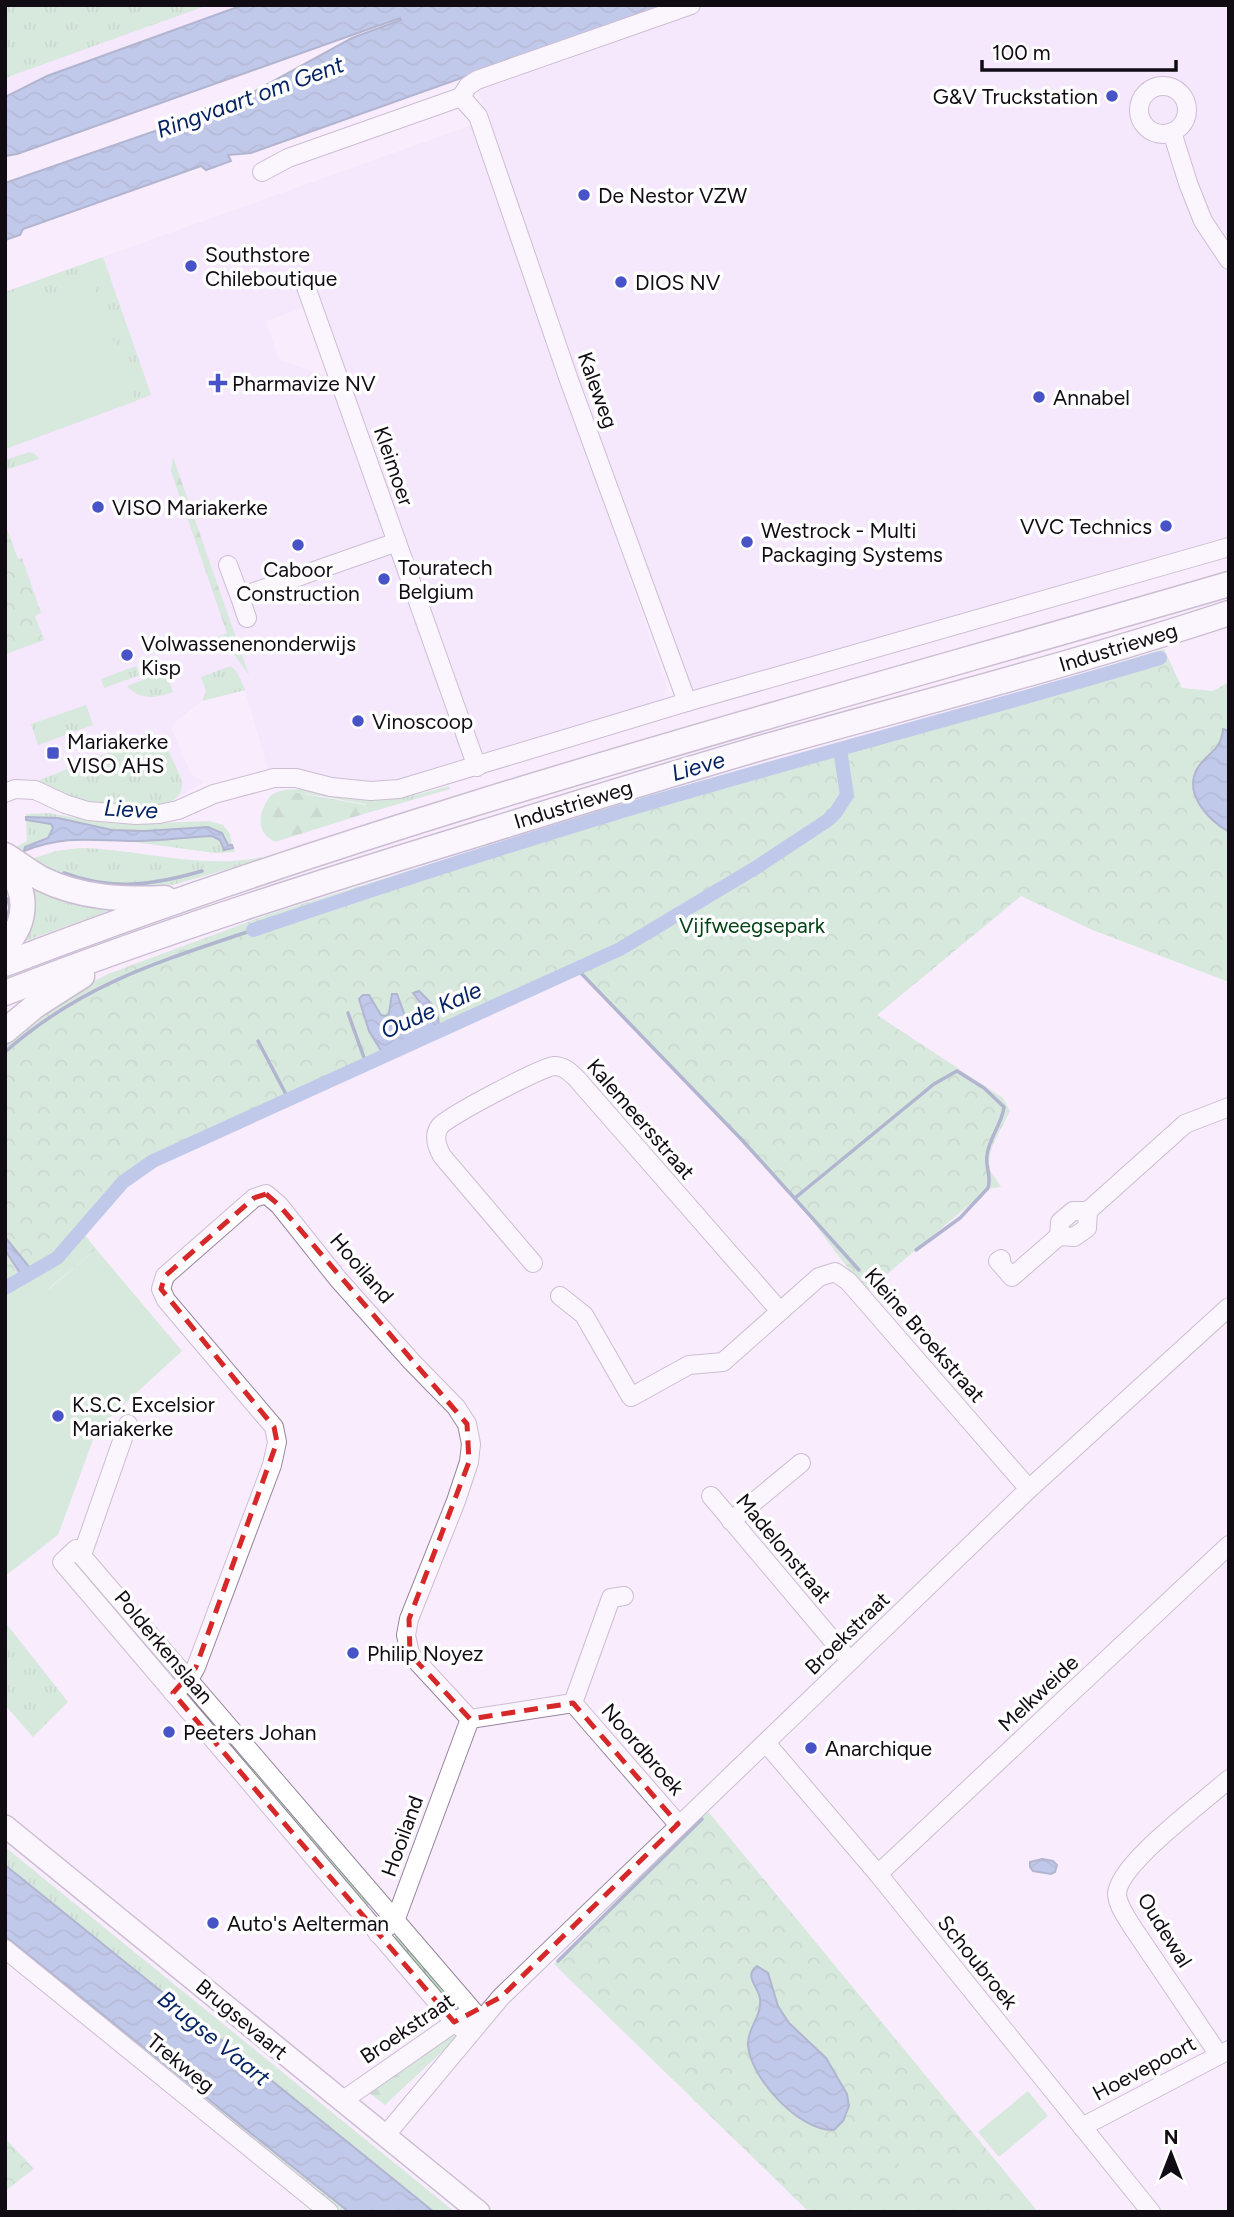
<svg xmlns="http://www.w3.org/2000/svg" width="1234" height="2217" viewBox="0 0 1234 2217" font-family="Figtree,sans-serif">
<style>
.built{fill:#f2dffa}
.grass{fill:url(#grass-tufts)}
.forest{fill:url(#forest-firs)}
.park{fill:url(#park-crowns)}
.garden{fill:#b0e3b5}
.water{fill:url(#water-waves);stroke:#5e719a;stroke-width:2}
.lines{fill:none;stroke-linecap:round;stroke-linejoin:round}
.stream{stroke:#5e719a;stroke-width:3.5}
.canal{stroke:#7f9dd3;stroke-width:14}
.minor-casing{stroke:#96859e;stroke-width:20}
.major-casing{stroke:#96859e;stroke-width:24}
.highway-casing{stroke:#96859e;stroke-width:27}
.minor{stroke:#fff;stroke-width:18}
.major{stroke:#fff;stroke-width:21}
.highway{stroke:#fff;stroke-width:24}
.marked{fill:none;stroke:#d62828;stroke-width:5;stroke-dasharray:14 9;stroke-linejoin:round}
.poi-dot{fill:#4853c8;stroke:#fefefe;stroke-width:2.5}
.labels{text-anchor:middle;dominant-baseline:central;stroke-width:7;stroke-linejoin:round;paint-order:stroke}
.poi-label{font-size:21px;fill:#110b14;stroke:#fefefe;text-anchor:start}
.street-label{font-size:21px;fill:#110b14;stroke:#fefefe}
.park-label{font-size:21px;fill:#044216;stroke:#fefefe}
.water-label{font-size:23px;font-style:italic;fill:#052362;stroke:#fefefe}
</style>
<defs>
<pattern id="grass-tufts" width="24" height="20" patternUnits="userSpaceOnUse" patternTransform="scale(1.75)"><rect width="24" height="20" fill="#b0e3b5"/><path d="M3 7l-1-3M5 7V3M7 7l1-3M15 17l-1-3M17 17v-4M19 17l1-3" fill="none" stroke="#96c19b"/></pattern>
<pattern id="forest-firs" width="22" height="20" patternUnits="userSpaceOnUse" patternTransform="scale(1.75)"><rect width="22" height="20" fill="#b0e3b5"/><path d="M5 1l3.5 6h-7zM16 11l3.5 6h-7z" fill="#96c19b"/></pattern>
<pattern id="park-crowns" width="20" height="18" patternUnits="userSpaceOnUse" patternTransform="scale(1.75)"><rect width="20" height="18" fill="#b0e3b5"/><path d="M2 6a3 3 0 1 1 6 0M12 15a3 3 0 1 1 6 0" fill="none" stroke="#96c19b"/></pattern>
<pattern id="water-waves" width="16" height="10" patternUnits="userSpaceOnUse" patternTransform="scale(1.75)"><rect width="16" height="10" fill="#7f9dd3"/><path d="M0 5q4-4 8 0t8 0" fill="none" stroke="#677eaa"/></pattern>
</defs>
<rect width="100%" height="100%" fill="#f8ecfd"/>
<g class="built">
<path d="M 5,5 L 243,5 L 47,76 L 5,97 Z"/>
<path d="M 711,5 L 1229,5 L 1229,539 L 700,694 L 686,682 L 545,289 L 478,91 L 659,27 Z"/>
<path d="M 472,125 L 667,686 L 663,700 L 658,707 L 486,756 L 480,747 L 321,301 L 266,321 L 279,360 L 325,375 L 335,382 L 467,751 L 463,764 L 409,782 L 368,783 L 268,769 L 245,690 L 202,701 L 174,723 L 172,730 L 191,774 L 204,782 L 165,805 L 80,803 L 37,781 L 24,780 L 5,783 L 5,292 Z"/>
</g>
<g class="grass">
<path d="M 5,5 L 208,5 L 5,78 Z"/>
<path d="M 103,257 L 151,395 L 5,449 L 5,292 Z"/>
<path d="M 29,452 L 35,454 L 39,459 L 5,470 L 5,460 Z"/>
<path d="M 136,666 L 140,675 L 104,688 L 101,679 Z"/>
<path d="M 231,666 L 237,672 L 245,690 L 202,701 L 206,691 L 201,677 Z"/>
<path d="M 165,672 L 173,692 C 156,698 140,701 127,686 Z"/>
<path d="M 86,705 L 93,725 L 38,745 L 31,724 Z"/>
<path d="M 158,741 C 169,747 171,757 176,767 C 178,772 181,777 182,782 C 185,819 102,808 81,803 C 67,799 50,789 37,781 C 69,769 126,743 158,741 Z"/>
<path d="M 449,786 L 450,789 L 367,813 L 365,804 C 335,800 301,788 270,796 C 292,779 345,799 373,800 C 399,800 424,793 449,786 Z"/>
<path d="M 49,813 L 98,822 L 127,824 L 209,821 L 223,825 L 230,834 L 232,845 L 228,845 L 222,833 L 208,827 L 144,831 L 112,830 L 58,818 L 26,817 L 26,814 Z"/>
<path d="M 26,820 L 51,823 L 52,832 C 45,842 28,843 21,852 L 16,847 L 27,841 Z"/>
<path d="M 212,836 L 220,840 L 224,850 L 233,848 L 235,852 L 215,853 L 119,840 L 140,841 Z"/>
<path d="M 80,848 C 141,849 200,870 262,857 L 263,859 L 176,884 L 152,889 L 87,884 L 46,868 L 31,859 L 56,851 Z"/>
<path d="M 26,882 L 125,905 L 17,944 Z"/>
<path d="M 73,1561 L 76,1561 L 164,1662 L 162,1667 Z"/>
<path d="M 5,1622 L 68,1702 L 33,1737 L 5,1705 Z"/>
<path d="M 187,1694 L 192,1695 L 370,1903 L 367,1907 L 185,1698 Z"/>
<path d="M 5,1847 L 455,2212 L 434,2212 L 5,1865 Z"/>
<path d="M 5,1935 L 349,2212 L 338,2212 L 308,2189 L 5,1942 Z"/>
<path d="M 397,1936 L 458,2005 L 455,2009 L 452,2009 L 392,1942 L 393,1937 Z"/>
</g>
<g class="forest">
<path d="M 173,457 L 249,675 L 236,657 L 217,638 L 227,633 L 185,511 L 174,514 L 170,503 L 180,498 L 171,471 Z"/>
<path d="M 283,793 L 299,793 L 365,805 L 367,813 L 275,842 C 254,831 259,812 270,796 Z"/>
<path d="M 454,2026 L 461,2034 L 385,2105 L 365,2090 Z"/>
</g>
<g class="park">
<path d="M 5,524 L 18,559 L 22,558 L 41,613 L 35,616 L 44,640 L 6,654 Z"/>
<path d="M 1164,649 L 1182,688 L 1213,691 L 1229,682 L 1229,982 L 1090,929 L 1021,896 L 877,1015 L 1003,1098 L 1010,1111 C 1003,1127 983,1154 991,1172 C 994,1177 998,1182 1001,1187 L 988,1189 L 866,1292 L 795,1198 L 742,1140 L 577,969 L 153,1161 L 123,1182 L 81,1230 L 96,1249 L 48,1289 L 37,1277 L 5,1295 L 5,1042 L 81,988 L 108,974 L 267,915 L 651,795 L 1028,690 Z"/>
<path d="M 706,1809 L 1038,2212 L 809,2212 L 554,1964 Z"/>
<path d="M 5,2138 L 34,2169 L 5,2191 Z"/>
</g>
<g class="garden">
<path d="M 91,279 L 136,401 L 5,449 L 5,311 Z"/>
<path d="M 96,1249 L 182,1351 L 97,1429 L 58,1535 L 5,1576 L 5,1295 L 37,1277 L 49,1289 Z"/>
<path d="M 1028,2091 L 1048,2116 L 999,2157 L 978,2132 Z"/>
<path d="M 901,2150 L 914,2166 L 906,2172 L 893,2157 Z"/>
</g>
<g class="water">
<path d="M 243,5 L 666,5 L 251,153 L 228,155 L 231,161 L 206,170 L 201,166 L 23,229 L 20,235 L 5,240 L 5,183 L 184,121 L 187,116 L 214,105 L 215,111 L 226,107 L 352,38 L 401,20 L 400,18 L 17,154 L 5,156 L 5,97 L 47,76 Z"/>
<path d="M 1223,729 L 1229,731 L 1229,832 C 1210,821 1183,795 1197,769 C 1206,753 1221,752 1223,729 Z"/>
<path d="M 26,817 L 58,818 L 112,830 L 144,831 L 208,827 L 222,833 L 228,845 L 232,845 L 233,848 L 224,850 L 220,840 L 212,836 C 187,837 162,841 136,841 C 92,841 68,834 24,851 L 25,847 L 48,838 L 53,828 L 51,824 L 26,820 Z"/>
<path d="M 419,991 C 434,1006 441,1010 438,1033 L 385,1057 L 369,1031 L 359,999 L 363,995 L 369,995 L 381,1015 L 386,1016 L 389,1013 L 392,994 L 397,994 L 409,1027 C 436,1020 425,1009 413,993 Z"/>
<path d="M 5,1237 L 34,1273 L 24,1279 L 5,1250 Z"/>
<path d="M 1042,1859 L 1053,1861 L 1057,1865 L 1055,1872 L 1051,1874 L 1033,1871 L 1030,1867 L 1030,1862 Z"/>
<path d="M 5,1865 L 434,2212 L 349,2212 L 5,1936 Z"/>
<path d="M 757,1966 L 768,1973 L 778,2006 L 789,2023 L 826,2058 L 847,2094 L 849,2106 L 843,2121 L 834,2130 C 800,2132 750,2078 748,2045 C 747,2028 762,2017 760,1999 C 759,1987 743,1976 757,1966 Z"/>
</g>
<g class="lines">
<g class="stream">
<path d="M 64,873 C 111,891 155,885 202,871"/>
<path d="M 5,924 L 10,908 L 8,899"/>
<path d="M 577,969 L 742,1140 L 859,1270"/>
<path d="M 348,1013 L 367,1066"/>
<path d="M 258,1041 L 289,1100"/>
<path d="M 5,1052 C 82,984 158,962 253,930"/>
<path d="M 795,1198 L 934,1084 L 957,1071 L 984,1088 L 1004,1107 C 1002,1124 989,1138 987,1155 C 985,1168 992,1176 988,1188 L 960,1218 L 916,1250"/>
<path d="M 558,1961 L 702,1819"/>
</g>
<g class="canal">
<path d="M 253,930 C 386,885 521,841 656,801 C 824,752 993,708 1160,658"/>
<path d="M 5,1288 L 57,1258 L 123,1182 L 153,1161 L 620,949 L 757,867 L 828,820 L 836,812 L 847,795 L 841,756"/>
</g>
<defs>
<g id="minor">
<circle cx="1163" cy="110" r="24"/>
<path d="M 461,97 L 478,116 L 569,380 L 687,702"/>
<path d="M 461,97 L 468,86 L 477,80 L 691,5"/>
<path d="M 1172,132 L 1188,183 L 1203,221 L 1229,260"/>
<path d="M 262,172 L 288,158 L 461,97"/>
<path d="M 306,287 L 477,767"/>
<path d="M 228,565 L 240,597 L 397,542"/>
<path d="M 240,597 L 247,618"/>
<path d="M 5,793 L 15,789 L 35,790 L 65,804 L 88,811 L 136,815 L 159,814 L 178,810 L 214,794 L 274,778 L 296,778 L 331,787 L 371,791 L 399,789 L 687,702 L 1229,547"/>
<path d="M 1088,1211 L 1087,1228 L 1074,1237 L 1059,1236 L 1060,1222 L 1073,1211 L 1088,1211 L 1185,1124 L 1229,1107"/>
<path d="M 1001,1259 L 998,1261 L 1012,1277 L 1059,1236"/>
<path d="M 533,1263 L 442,1156 C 437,1147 433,1135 440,1126 C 448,1116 542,1067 554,1066 C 564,1066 570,1072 577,1079 L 779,1310"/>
<path d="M 560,1296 L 584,1315 L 631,1397 L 689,1365 L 723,1362 L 819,1277 L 835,1272 L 848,1281 L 1029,1489"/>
<path d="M 711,1496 L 850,1661"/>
<path d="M 731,1521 L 801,1463"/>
<path d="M 82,1555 L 128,1424"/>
<path d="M 624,1596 L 611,1598 L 573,1703 L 678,1824"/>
<path d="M 173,1693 L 189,1680 L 196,1667 L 272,1465 L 277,1442 L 274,1427 L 166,1300 L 161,1289 L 165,1276 L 254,1198 L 266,1194 L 279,1205 L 338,1279 L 412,1362 L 456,1407 L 467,1424 L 471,1444 L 469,1462 L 456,1501 L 409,1619 L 406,1635 L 410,1654 L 470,1719 L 395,1921 L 378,1934"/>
<path d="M 470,1719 L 573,1703"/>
<path d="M 766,1743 L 878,1874 L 1151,2212"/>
<path d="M 878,1874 L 1229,1545"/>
<path d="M 5,1949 L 329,2212"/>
<path d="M 469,2034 L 454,2022 L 62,1562 L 76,1549 L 481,2020"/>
<path d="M 1219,2055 L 1131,1925 C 1126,1916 1118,1906 1117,1895 C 1116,1865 1205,1801 1229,1779"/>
<path d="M 342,2101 L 464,2016"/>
<path d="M 1082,2127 L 1229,2050"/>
<path d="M 385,2136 L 501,1997 L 1029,1489 L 1229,1307"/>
</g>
<path id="major" d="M 5,1826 L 479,2212"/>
<g id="highway">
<path d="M 5,855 C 18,863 29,872 42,879 C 81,898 123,900 165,898"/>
<path d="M 5,867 C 29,889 28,922 5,946"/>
<path d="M 5,964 C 404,811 819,704 1229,584"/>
<path d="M 5,993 C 161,932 321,882 481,833 C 578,803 674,773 771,745 C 924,702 1078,663 1229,613"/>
<path d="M 5,1031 L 35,1006 L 82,976"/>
</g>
</defs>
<use href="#minor" class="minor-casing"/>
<use href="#major" class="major-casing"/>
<use href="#highway" class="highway-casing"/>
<use href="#minor" class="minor"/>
<use href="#major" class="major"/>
<use href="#highway" class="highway"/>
</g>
<path d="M0 0H1234V2217H0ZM 266,1194 L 279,1205 L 467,1424 L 469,1462 L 409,1619 L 410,1654 L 470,1719 L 573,1703 L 678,1824 L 501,1997 L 454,2022 L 173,1693 L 196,1667 L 277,1442 L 274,1427 L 161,1289 L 165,1276 L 254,1198 Z" fill="#f8ecfd" fill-opacity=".55" fill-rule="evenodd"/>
<path class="marked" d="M 266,1194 L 279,1205 L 467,1424 L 469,1462 L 409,1619 L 410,1654 L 470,1719 L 573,1703 L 678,1824 L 501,1997 L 454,2022 L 173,1693 L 196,1667 L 277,1442 L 274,1427 L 161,1289 L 165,1276 L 254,1198 Z"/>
<g class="poi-dot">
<circle cx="1112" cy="96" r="7"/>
<circle cx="584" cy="195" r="7"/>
<circle cx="191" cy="266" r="7"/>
<circle cx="621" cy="282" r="7"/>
<path d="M214.5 372.5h7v7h7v7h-7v7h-7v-7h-7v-7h7z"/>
<circle cx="1039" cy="397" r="7"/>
<circle cx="98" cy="507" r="7"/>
<circle cx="1166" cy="526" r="7"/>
<circle cx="747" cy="542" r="7"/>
<circle cx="298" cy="545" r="7"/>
<circle cx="384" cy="579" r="7"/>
<circle cx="127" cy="655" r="7"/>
<circle cx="358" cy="721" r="7"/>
<rect x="46" y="746" width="14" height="14" rx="3.5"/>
<circle cx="58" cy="1416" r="7"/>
<circle cx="353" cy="1653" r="7"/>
<circle cx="169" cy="1732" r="7"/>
<circle cx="811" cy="1748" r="7"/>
<circle cx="213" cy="1923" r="7"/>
</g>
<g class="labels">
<g class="poi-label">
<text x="1098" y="96" text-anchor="end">G&amp;V Truckstation</text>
<text x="598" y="195">De Nestor VZW</text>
<text x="205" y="254">Southstore<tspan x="205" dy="24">Chileboutique</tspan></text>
<text x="635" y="282">DIOS NV</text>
<text x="232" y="383">Pharmavize NV</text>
<text x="1053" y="397">Annabel</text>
<text x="112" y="507">VISO Mariakerke</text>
<text x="1152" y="526" text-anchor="end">VVC Technics</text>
<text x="761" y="530">Westrock - Multi<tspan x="761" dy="24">Packaging Systems</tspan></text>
<text x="398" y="567">Touratech<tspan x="398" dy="24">Belgium</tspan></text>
<text x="298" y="569" text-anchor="middle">Caboor<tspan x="298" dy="24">Construction</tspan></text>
<text x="141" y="643">Volwassenenonderwijs<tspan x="141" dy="24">Kisp</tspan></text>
<text x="372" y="721">Vinoscoop</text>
<text x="67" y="741">Mariakerke<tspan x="67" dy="24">VISO AHS</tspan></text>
<text x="72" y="1404">K.S.C. Excelsior<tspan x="72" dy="24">Mariakerke</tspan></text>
<text x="367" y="1653">Philip Noyez</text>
<text x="183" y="1732">Peeters Johan</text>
<text x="825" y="1748">Anarchique</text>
<text x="227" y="1923">Auto's Aelterman</text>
</g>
<g class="street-label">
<text transform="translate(598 390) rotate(70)">Kaleweg</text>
<text transform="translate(394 466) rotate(71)">Kleimoer</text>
<text transform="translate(1118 647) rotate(-17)">Industrieweg</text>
<text transform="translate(573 804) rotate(-17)">Industrieweg</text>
<text transform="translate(641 1119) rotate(49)">Kalemeersstraat</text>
<text transform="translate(362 1268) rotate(49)">Hooiland</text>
<text transform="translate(925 1335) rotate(49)">Kleine Broekstraat</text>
<text transform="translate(784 1548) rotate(50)">Madelonstraat</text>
<text transform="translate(847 1633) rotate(-44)">Broekstraat</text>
<text transform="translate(164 1647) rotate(50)">Polderkenslaan</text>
<text transform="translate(1038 1693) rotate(-43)">Melkweide</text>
<text transform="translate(643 1749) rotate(49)">Noordbroek</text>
<text transform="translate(402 1836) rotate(-70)">Hooiland</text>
<text transform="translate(1165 1930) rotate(58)">Oudewal</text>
<text transform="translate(978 1962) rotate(51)">Schoubroek</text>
<text transform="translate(242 2019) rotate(40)">Brugsevaart</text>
<text transform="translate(407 2028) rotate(-34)">Broekstraat</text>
<text transform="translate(181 2063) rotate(39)">Trekweg</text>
<text transform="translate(1144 2068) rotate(-28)">Hoevepoort</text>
</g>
<g class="park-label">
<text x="752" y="925">Vijfweegsepark</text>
</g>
<g class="water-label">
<text transform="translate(250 97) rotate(-20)">Ringvaart om Gent</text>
<text transform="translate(698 766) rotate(-16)">Lieve</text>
<text transform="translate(131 809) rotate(3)">Lieve</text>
<text transform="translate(431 1010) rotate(-24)">Oude Kale</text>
<text transform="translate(214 2038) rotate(39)">Brugse Vaart</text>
</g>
</g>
<rect width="1234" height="2217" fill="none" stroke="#110b14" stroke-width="14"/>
<g transform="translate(1171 2154)" stroke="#fefefe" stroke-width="5" paint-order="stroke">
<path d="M0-5L12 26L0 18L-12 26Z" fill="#110b14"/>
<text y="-10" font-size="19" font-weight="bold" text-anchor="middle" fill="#110b14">N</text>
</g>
<path d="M982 60v10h194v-10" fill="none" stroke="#110b14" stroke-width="3.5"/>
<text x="992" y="60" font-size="21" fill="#110b14" stroke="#fefefe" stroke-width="5" paint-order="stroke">100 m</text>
</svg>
